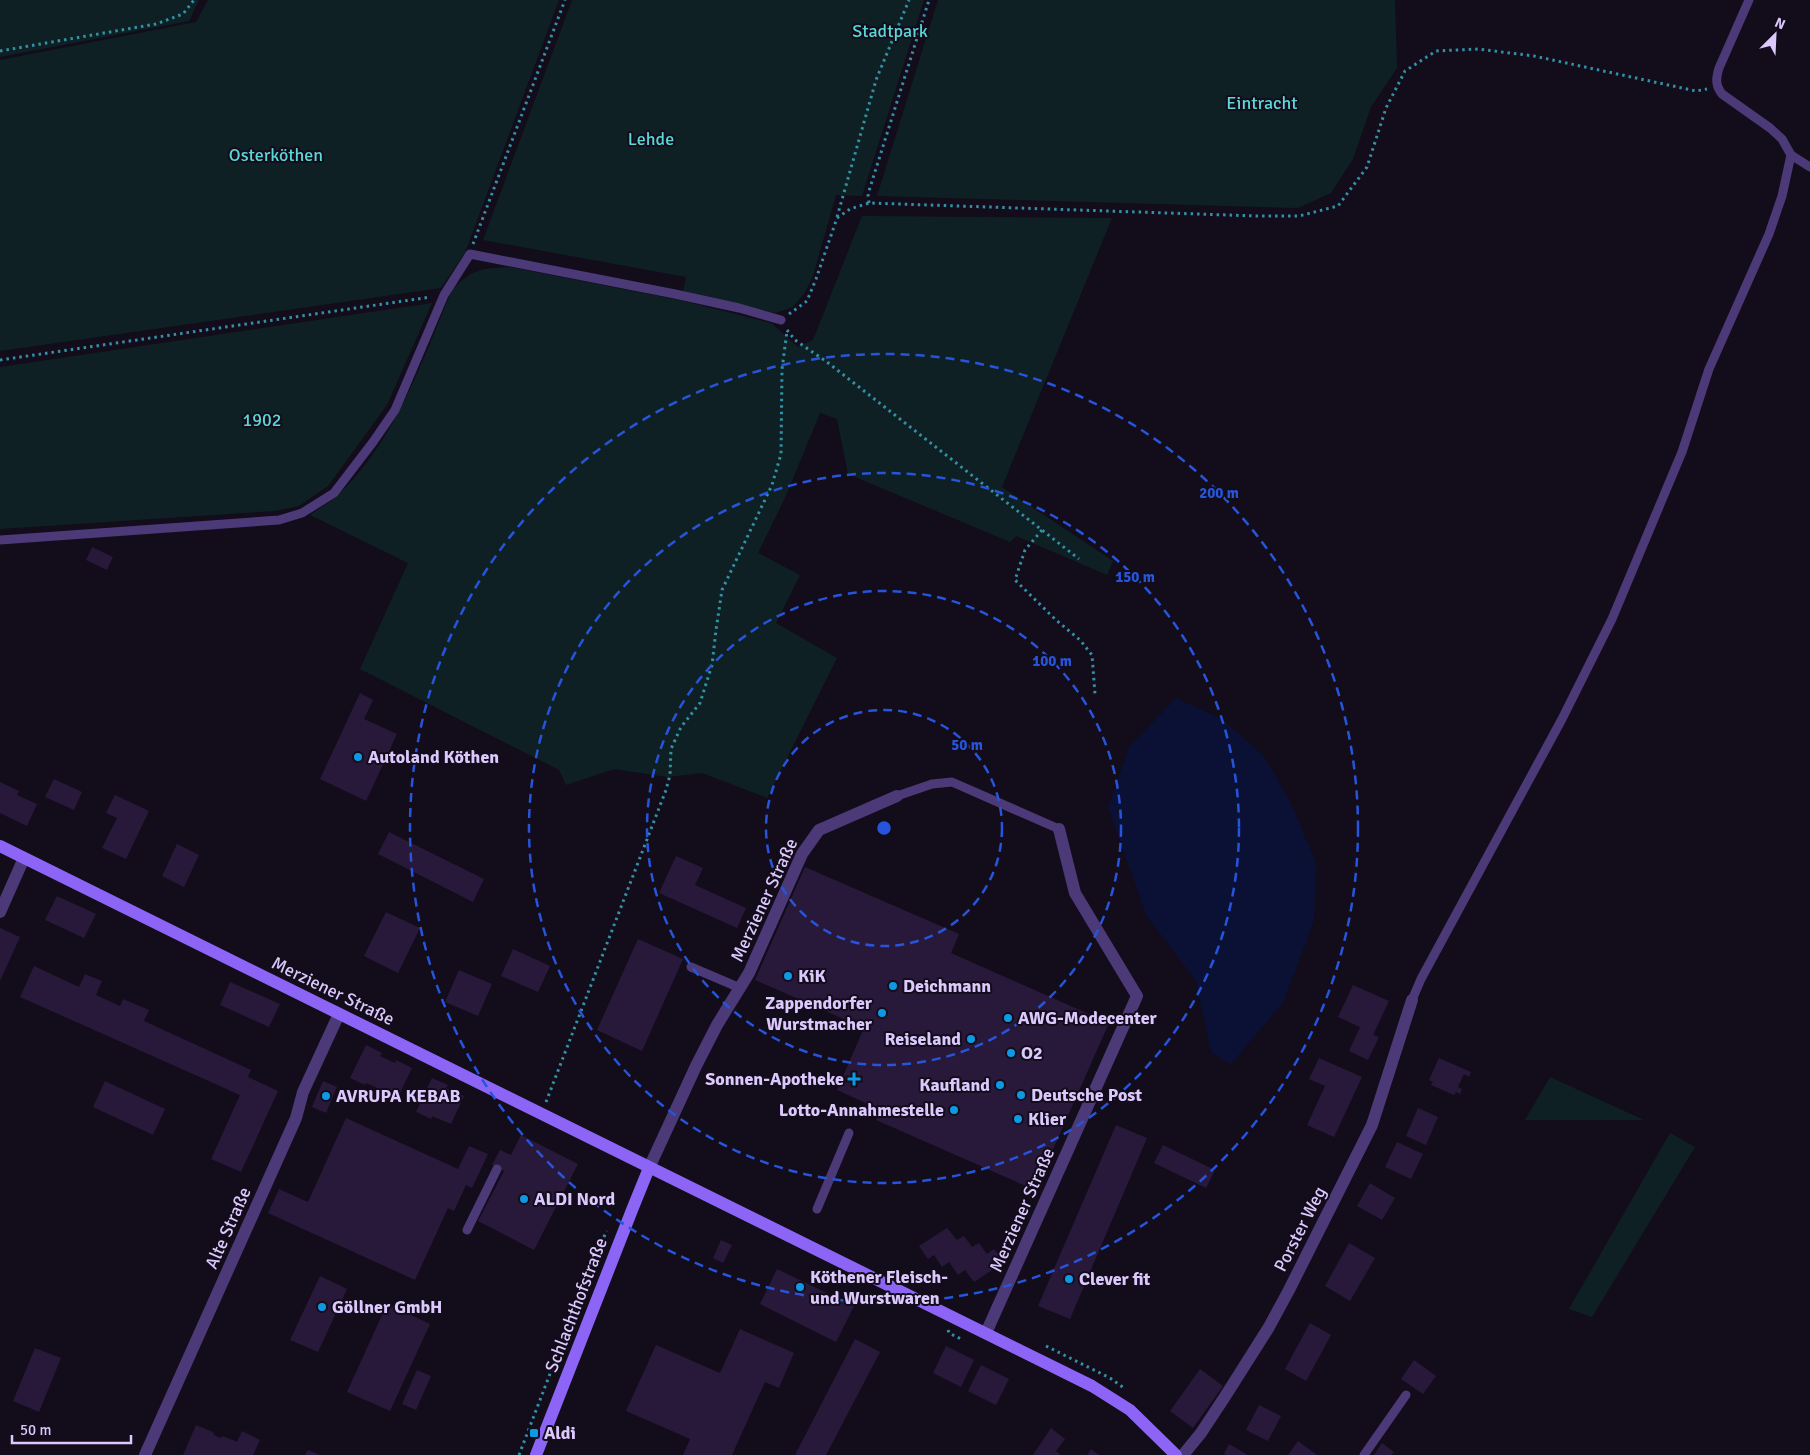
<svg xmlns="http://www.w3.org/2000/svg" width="1810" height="1455" viewBox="0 0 1810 1455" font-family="Signika,sans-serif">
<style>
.green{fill:#0f2024}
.water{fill:#0b1035}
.building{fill:#28193b}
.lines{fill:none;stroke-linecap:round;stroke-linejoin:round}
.path{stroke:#3291a6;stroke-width:3;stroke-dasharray:2.5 4;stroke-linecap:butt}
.service{stroke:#4b3978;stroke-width:9}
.minor{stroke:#4b3978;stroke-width:12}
.secondary{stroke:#8c65f7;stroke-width:12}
.ring{fill:none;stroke:#2654da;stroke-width:2.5;stroke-dasharray:9 6}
.poi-dot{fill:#0c9ae5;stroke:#120c1b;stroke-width:2}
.labels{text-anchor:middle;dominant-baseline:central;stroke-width:4;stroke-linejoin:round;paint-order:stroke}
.park-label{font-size:18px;fill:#5ad7d6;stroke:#120c1b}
.poi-label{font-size:18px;font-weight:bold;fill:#dbc8fc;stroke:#120c1b;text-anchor:start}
.street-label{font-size:18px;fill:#dbc8fc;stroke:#120c1b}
.centre{fill:#2654da;stroke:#120c1b;stroke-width:2.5}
.ring-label{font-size:15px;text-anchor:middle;font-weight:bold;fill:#2654da;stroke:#120c1b;stroke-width:4;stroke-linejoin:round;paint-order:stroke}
</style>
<rect width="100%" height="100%" fill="#120c1b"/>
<g class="green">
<path d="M 0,0 L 199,0 L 189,21 L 0,57 Z"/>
<path d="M 208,0 L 559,0 L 465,253 L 441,288 L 0,351 L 0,60 L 196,22 Z"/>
<path d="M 572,0 L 924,0 L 862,196 L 836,195 L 813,276 L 804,294 L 793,307 L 775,313 L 683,292 L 686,277 L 483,240 Z"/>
<path d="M 938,0 L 1395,0 L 1397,68 L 1371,107 L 1353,159 L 1331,193 L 1298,208 L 877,196 Z"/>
<path d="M 862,216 L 1112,218 L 1002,487 L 1113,561 L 1107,575 L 1016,536 L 1010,542 L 848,474 L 837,419 L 820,413 L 785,498 L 758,553 L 800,575 L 776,623 L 837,658 L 767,798 L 702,773 L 667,777 L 614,769 L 566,785 L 559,770 L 360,669 L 408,563 L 310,515 C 319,508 330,503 338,495 C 396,440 422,361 452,290 C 473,268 481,269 510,267 L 684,301 L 771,323 L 798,347 L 813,340 Z"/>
<path d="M 432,303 L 387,405 L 328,486 L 299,506 L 275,511 L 0,529 L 0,367 Z"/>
<path d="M 1550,1077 L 1644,1120 L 1525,1120 Z"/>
<path d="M 1670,1133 L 1695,1147 L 1592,1317 L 1569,1309 Z"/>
</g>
<path class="water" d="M 1176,698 L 1220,718 L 1263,755 L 1290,801 L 1316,863 L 1314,921 L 1283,1003 L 1230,1065 L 1211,1052 L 1196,981 L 1146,915 L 1108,807 L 1129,747 Z"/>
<g class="building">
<path d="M 92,547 L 113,557 L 107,570 L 86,560 Z"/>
<path d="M 360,693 L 373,700 L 364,719 L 397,734 L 366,801 L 320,779 Z"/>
<path d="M 54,779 L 82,792 L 74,810 L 45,797 Z"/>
<path d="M 0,782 L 19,791 L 17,795 L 37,804 L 27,826 L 0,813 Z"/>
<path d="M 115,795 L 149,811 L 126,859 L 102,848 L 117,818 L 106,813 Z"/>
<path d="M 389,832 L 484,879 L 473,902 L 378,854 Z"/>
<path d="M 177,844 L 199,855 L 184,887 L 162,876 Z"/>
<path d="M 676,856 L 703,868 L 695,885 L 746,908 L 737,928 L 659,893 Z"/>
<path d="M 805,867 L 959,934 L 951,953 L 1109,1023 L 1035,1190 L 876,1120 L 881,1110 L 837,1090 L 864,1028 L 755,980 Z"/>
<path d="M 57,896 L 96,914 L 84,938 L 45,920 Z"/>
<path d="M 386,912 L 420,928 L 398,973 L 364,956 Z"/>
<path d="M 0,928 L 20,937 L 0,981 Z"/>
<path d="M 638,939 L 683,959 L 642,1051 L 597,1030 Z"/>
<path d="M 513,949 L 550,966 L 538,992 L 501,976 Z"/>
<path d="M 34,966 L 79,987 L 85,974 L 102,981 L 96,995 L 120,1006 L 123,999 L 149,1010 L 144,1021 L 251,1070 L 248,1077 L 278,1091 L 241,1172 L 211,1159 L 240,1095 L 20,997 Z"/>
<path d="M 459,970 L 492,984 L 478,1016 L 445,1002 Z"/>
<path d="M 230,982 L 280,1004 L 269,1027 L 220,1005 Z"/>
<path d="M 1353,985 L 1389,1001 L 1373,1035 L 1379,1037 L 1368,1060 L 1349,1051 L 1360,1027 L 1338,1017 Z"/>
<path d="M 366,1045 L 382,1053 L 380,1056 L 395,1063 L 396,1060 L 412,1068 L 396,1101 L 380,1093 L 382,1090 L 366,1083 L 365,1085 L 350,1078 Z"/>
<path d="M 1319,1058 L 1362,1077 L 1334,1137 L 1307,1125 L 1325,1086 L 1309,1079 Z"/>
<path d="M 1439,1058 L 1471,1072 L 1469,1077 L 1464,1074 L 1458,1087 L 1462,1089 L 1460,1094 L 1456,1092 L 1454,1095 L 1431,1085 L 1433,1082 L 1429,1080 Z"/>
<path d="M 432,1078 L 448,1085 L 446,1088 L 464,1096 L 451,1124 L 432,1116 L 431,1119 L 416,1112 Z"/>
<path d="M 105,1081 L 165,1109 L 153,1135 L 93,1107 Z"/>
<path d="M 323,1081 L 337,1087 L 326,1113 L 312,1107 Z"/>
<path d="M 1418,1108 L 1438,1117 L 1426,1145 L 1406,1136 Z"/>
<path d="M 346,1118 L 458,1169 L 469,1146 L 488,1154 L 472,1188 L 466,1185 L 454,1211 L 448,1208 L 415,1280 L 268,1213 L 279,1189 L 308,1202 Z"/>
<path d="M 1116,1125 L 1147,1138 L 1070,1319 L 1038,1306 Z"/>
<path d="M 521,1135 L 578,1164 L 534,1250 L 478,1221 L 504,1171 L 492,1165 L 500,1150 L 511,1155 Z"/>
<path d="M 1397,1142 L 1423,1154 L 1411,1179 L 1385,1167 Z"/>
<path d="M 1163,1145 L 1215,1170 L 1206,1188 L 1154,1163 Z"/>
<path d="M 1370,1183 L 1395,1198 L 1382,1220 L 1357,1206 Z"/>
<path d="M 947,1228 L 957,1240 L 964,1236 L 972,1247 L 979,1243 L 987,1254 L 994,1249 L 1004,1262 L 974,1282 L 965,1270 L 958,1275 L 949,1262 L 942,1267 L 934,1255 L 928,1259 L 919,1246 Z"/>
<path d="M 721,1240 L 732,1245 L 723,1263 L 713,1258 Z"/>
<path d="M 1349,1243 L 1375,1258 L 1350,1301 L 1325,1286 Z"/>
<path d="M 777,1269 L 854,1306 L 836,1342 L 760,1304 Z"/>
<path d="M 320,1276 L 347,1289 L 318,1352 L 290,1340 Z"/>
<path d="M 387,1304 L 430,1324 L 390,1411 L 347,1392 Z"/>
<path d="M 1310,1323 L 1331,1335 L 1306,1381 L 1285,1369 Z"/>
<path d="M 740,1329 L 794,1353 L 779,1388 L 765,1382 L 732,1455 L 683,1455 L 690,1439 L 626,1411 L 656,1345 L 720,1373 Z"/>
<path d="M 855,1339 L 880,1352 L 826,1455 L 795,1455 Z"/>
<path d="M 946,1346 L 974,1360 L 961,1387 L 933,1373 Z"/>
<path d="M 35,1348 L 61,1358 L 39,1412 L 13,1401 Z"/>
<path d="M 1414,1360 L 1436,1376 L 1423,1394 L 1401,1379 Z"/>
<path d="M 981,1365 L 1009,1379 L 996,1405 L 968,1391 Z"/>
<path d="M 1200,1369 L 1223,1386 L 1193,1428 L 1170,1411 Z"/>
<path d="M 417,1370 L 431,1376 L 416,1410 L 402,1404 Z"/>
<path d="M 1259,1405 L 1281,1416 L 1268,1441 L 1246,1430 Z"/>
<path d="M 196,1425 L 213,1432 L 214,1435 L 220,1438 L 223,1436 L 237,1442 L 242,1431 L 260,1440 L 253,1455 L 183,1455 Z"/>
<path d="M 1051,1428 L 1065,1439 L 1056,1451 L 1061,1455 L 1033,1455 Z"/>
<path d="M 1298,1441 L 1317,1455 L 1288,1455 Z"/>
<path d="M 1382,1443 L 1394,1452 L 1392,1455 L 1374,1455 Z"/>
<path d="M 1229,1444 L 1248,1455 L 1226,1455 L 1224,1454 Z"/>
<path d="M 1091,1449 L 1099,1455 L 1087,1455 Z"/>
<path d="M 308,1450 L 320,1455 L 305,1455 Z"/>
</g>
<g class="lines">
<g class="path">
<path d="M 0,51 L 156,24 L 183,14 L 194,0"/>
<path d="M 869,203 L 868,194 L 929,0"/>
<path d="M 837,217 L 876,80 L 909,0"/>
<path d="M 473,244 L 565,0"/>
<path d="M 789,314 L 807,301 L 816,279 L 837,218 L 850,209 L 869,203 L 1257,216 L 1299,216 L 1338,206 L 1367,167 L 1386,108 L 1405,71 L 1436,51 L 1478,49 L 1534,56 L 1696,91 L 1707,89"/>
<path d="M 787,330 L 795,340 L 827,362 L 1079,559"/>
<path d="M 0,360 L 431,297"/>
<path d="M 1042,530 L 1025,550 L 1015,580 L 1056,620 L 1080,640 L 1092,655 L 1095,694"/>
<path d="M 546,1102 L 666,790 L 670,775 L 671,749 L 681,727 L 700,703 L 712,665 L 716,630 L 722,590 L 772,485 L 781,454 L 782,369 L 787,331"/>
<path d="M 948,1330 L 949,1333 L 961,1339"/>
<path d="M 1046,1346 L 1110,1378 L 1124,1388"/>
<path d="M 519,1455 L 598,1248 L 607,1231"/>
</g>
<g class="service">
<path d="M 1791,155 L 1810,167"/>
<path d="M 0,540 L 279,520 L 302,513 L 334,493 L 373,442 L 395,410 L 444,295 L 470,254 L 675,294 L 739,308 L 781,320"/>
<path d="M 897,796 L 932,784 L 952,782 L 1059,829"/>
<path d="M 691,967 L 740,988"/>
<path d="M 1412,1000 L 1421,979 L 1562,719 L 1612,619 L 1682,452 L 1709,369 L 1769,234 L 1782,196 L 1791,155 L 1782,139 L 1770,128 L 1722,94 C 1715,85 1716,78 1719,68 L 1749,0"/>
<path d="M 817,1209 L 849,1133"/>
<path d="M 467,1230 L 497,1169"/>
<path d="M 1364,1455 L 1406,1395"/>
</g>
<g class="minor">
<path d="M 0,912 L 24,858"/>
<path d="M 649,1168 L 696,1066 L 717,1025 L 749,973 L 802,854 L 819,830 L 897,796"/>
<path d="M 986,1333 L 1137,996 L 1075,893 L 1059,829"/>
<path d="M 145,1455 L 296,1118 L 303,1092 L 339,1014"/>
<path d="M 1183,1455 L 1201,1433 L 1226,1395 L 1269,1327 L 1289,1290 L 1372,1125 L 1412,1000"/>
</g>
<g class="secondary">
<path d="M 0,846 L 1092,1386 L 1130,1410 L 1176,1455"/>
<path d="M 536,1455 L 632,1210 L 649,1168"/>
</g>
</g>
<g class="ring">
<circle cx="884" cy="828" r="118"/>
<circle cx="884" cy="828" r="237"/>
<circle cx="884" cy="828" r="355"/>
<circle cx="884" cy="828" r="474"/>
</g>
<g class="poi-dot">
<circle cx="358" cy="757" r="5"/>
<circle cx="788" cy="976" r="5"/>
<circle cx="893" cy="986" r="5"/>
<circle cx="882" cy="1013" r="5"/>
<circle cx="1008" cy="1018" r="5"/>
<circle cx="971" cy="1039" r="5"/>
<circle cx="1011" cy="1053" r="5"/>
<path d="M851.5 1071.5h5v5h5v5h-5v5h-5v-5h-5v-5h5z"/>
<circle cx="1000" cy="1085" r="5"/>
<circle cx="1021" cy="1095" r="5"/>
<circle cx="326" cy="1096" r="5"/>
<circle cx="954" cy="1110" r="5"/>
<circle cx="1018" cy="1119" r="5"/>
<circle cx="524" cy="1199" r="5"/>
<circle cx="1069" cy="1279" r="5"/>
<circle cx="800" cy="1287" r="5"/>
<circle cx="322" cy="1307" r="5"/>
<rect x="529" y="1428" width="10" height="10" rx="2.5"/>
</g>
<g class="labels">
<g class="park-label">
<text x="890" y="31">Stadtpark</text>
<text x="1262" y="103">Eintracht</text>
<text x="651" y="139">Lehde</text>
<text x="276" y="155">Osterköthen</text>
<text x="262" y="420">1902</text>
</g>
<g class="poi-label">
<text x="368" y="757">Autoland Köthen</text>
<text x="798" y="976">KiK</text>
<text x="903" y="986">Deichmann</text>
<text x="872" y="1003" text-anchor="end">Zappendorfer<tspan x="872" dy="21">Wurstmacher</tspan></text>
<text x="1018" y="1018">AWG-Modecenter</text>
<text x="961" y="1039" text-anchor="end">Reiseland</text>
<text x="1021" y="1053">O2</text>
<text x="844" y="1079" text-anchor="end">Sonnen-Apotheke</text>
<text x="990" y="1085" text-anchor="end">Kaufland</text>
<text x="1031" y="1095">Deutsche Post</text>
<text x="336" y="1096">AVRUPA KEBAB</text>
<text x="944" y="1110" text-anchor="end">Lotto-Annahmestelle</text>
<text x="1028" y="1119">Klier</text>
<text x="534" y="1199">ALDI Nord</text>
<text x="810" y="1277">Köthener Fleisch-<tspan x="810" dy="21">und Wurstwaren</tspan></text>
<text x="1079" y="1279">Clever fit</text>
<text x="332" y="1307">Göllner GmbH</text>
<text x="544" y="1433">Aldi</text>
</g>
<g class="street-label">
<text transform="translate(764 900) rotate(-65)">Merziener Straße</text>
<text transform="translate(333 991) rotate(26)">Merziener Straße</text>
<text transform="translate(1022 1210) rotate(-66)">Merziener Straße</text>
<text transform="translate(228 1228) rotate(-66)">Alte Straße</text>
<text transform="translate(1300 1229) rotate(-63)">Porster Weg</text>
<text transform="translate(576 1305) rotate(-69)">Schlachthofstraße</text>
</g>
</g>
<circle cx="884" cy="828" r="8" class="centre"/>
<g class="ring-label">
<text x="1219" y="498">200 m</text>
<text x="1135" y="582">150 m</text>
<text x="1052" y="666">100 m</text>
<text x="967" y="750">50 m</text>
</g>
<g transform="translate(1775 35) rotate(24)" stroke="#120c1b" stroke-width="4" paint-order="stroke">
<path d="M0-4L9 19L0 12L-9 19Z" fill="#dbc8fc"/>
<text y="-8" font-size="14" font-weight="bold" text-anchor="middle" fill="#dbc8fc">N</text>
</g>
<path d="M12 1435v8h119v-8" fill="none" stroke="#dbc8fc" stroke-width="2.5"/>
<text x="20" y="1435" font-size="15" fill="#dbc8fc" stroke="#120c1b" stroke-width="4" paint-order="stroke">50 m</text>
</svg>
